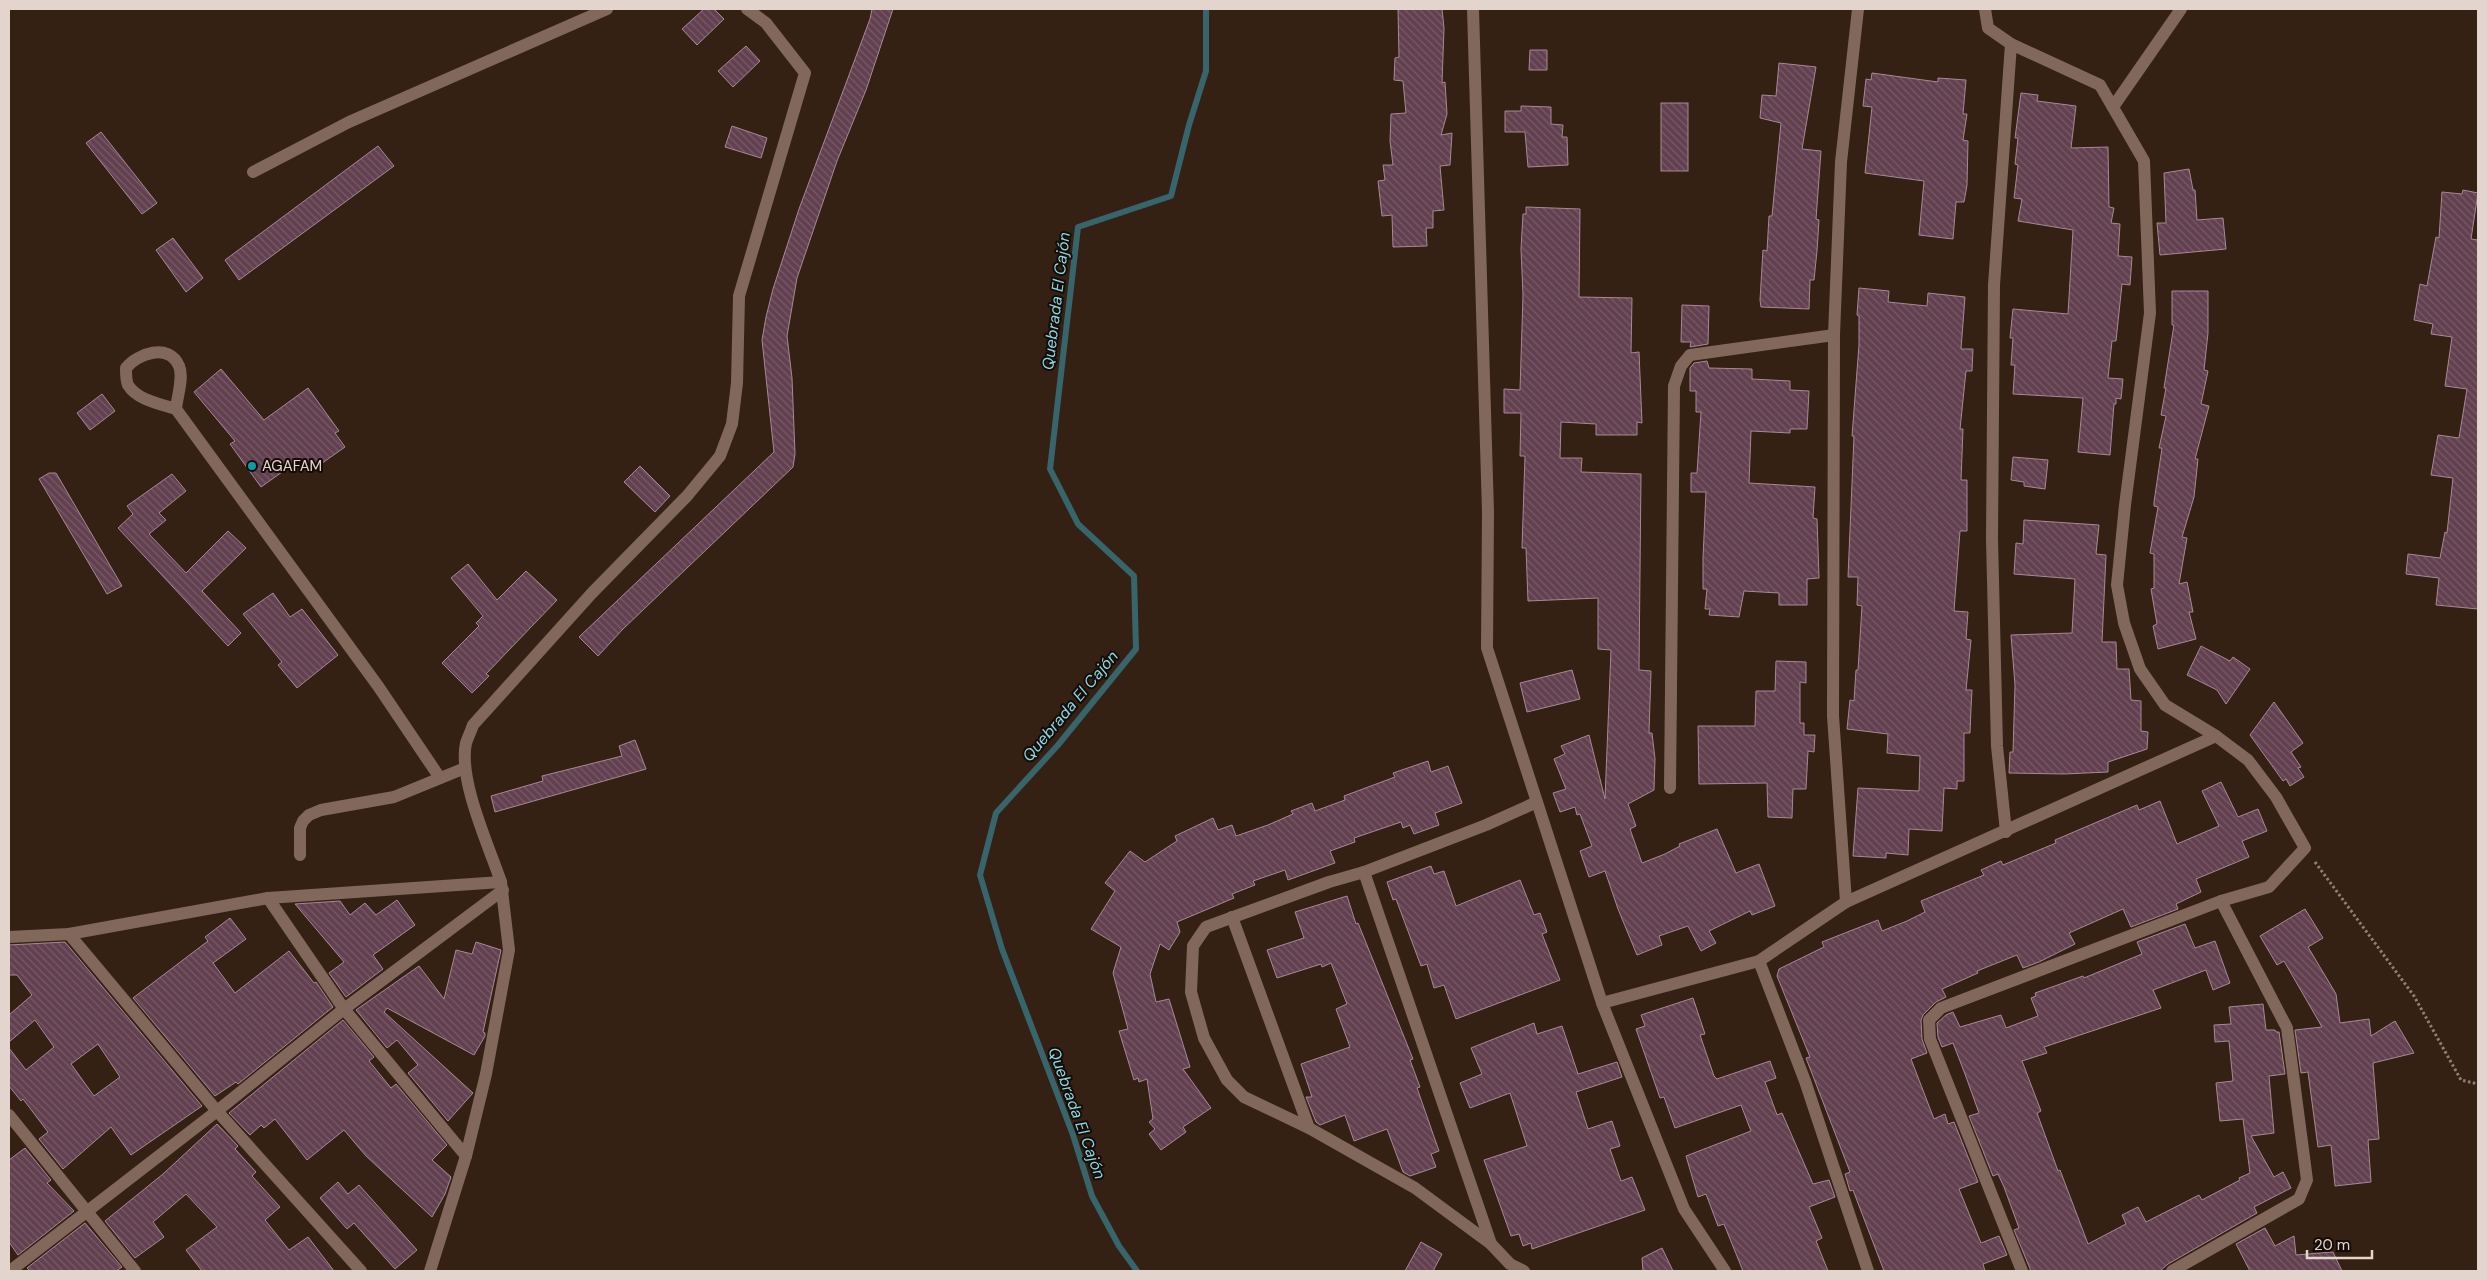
<svg xmlns="http://www.w3.org/2000/svg" width="2487" height="1280" viewBox="0 0 2487 1280" font-family="'DM Sans',sans-serif">
<style>
.lines{fill:none;stroke-linecap:round;stroke-linejoin:round}
.stream{stroke:#37656c;stroke-width:6}
.building{fill:url(#building-back-hatch);stroke:#a68995;fill-rule:evenodd}
.path{stroke:#907f75;stroke-width:3;stroke-dasharray:2.5 2.5;stroke-linecap:butt}
.lane{stroke:#81685b;stroke-width:12}
.street{stroke:#81685b;stroke-width:12}
.culture-dot{fill:#0f9aa8;stroke:#150c07;stroke-width:2}
.labels{text-anchor:middle;dominant-baseline:central;stroke-width:4;stroke-linejoin:round;paint-order:stroke}
.poi-label{font-size:15px;fill:#e3d5cd;stroke:#150c07;text-anchor:start}
.water-label{font-size:16px;font-style:italic;fill:#88dae6;stroke:#150c07}
</style>
<defs>
<pattern id="building-back-hatch" width="6" height="6" patternUnits="userSpaceOnUse" patternTransform="scale(1.25)"><rect width="6" height="6" fill="#62404f"/><path d="M-1 5l2 2M0 0l6 6M5-1l2 2" fill="none" stroke="#785b67"/></pattern>
</defs>
<rect width="100%" height="100%" fill="#352014"/>
<g class="lines">
<path class="stream" d="M 1137,1271 L 1119,1246 L 1092,1196 L 1073,1135 L 1002,949 L 980,875 L 996,813 L 1058,745 L 1136,649 L 1134,576 L 1078,524 L 1050,469 L 1078,227 L 1171,196 L 1189,125 L 1206,71 L 1206,9"/>
</g>
<g class="building">
<path d="M 704,9 L 714,9 L 724,19 L 697,45 L 682,29 Z"/>
<path d="M 872,9 L 893,9 L 866,90 L 837,161 L 797,278 L 787,336 L 792,378 L 795,454 L 793,467 L 623,629 L 598,656 L 579,637 L 774,452 L 762,340 L 766,317 L 773,289 L 799,209 L 870,19 Z"/>
<path d="M 1398,9 L 1442,9 L 1444,28 L 1442,83 L 1445,82 L 1447,114 L 1441,135 L 1452,133 L 1450,165 L 1440,166 L 1444,210 L 1433,211 L 1433,228 L 1426,228 L 1427,246 L 1393,247 L 1392,215 L 1382,216 L 1378,181 L 1385,180 L 1383,165 L 1393,165 L 1390,141 L 1391,114 L 1406,113 L 1403,81 L 1394,80 L 1395,58 L 1399,57 Z"/>
<path d="M 746,46 L 760,61 L 733,87 L 718,71 Z"/>
<path d="M 1530,50 L 1547,50 L 1547,70 L 1529,70 Z"/>
<path d="M 1779,63 L 1816,67 L 1802,149 L 1821,151 L 1816,219 L 1819,220 L 1817,251 L 1814,280 L 1810,280 L 1809,309 L 1761,307 L 1760,300 L 1763,250 L 1767,251 L 1769,216 L 1772,216 L 1781,123 L 1760,118 L 1762,95 L 1776,96 Z"/>
<path d="M 1872,73 L 1938,82 L 1938,78 L 1966,80 L 1963,114 L 1967,114 L 1963,140 L 1968,141 L 1967,185 L 1964,202 L 1956,202 L 1953,239 L 1919,235 L 1924,181 L 1865,173 L 1872,107 L 1863,106 L 1866,79 L 1871,80 Z"/>
<path d="M 2021,93 L 2038,95 L 2037,101 L 2076,106 L 2071,148 L 2108,147 L 2109,207 L 2114,208 L 2111,223 L 2120,224 L 2118,256 L 2132,257 L 2130,285 L 2122,284 L 2116,341 L 2112,341 L 2108,378 L 2123,379 L 2121,399 L 2116,398 L 2116,404 L 2114,404 L 2110,455 L 2078,452 L 2083,398 L 2013,394 L 2015,365 L 2011,365 L 2013,338 L 2010,338 L 2013,309 L 2068,314 L 2073,230 L 2018,221 L 2022,199 L 2014,198 L 2018,165 L 2015,164 L 2018,138 L 2015,138 Z"/>
<rect x="1661" y="103" width="27" height="68"/>
<path d="M 1521,106 L 1551,107 L 1551,124 L 1563,125 L 1562,137 L 1567,137 L 1568,165 L 1528,167 L 1525,132 L 1505,132 L 1505,111 L 1521,111 Z"/>
<path d="M 732,126 L 767,138 L 761,158 L 725,147 Z"/>
<path d="M 101,132 L 157,203 L 142,214 L 86,143 Z"/>
<path d="M 378,146 L 394,166 L 239,280 L 225,260 Z"/>
<path d="M 2189,169 L 2193,190 L 2195,190 L 2197,220 L 2223,218 L 2226,249 L 2160,255 L 2157,223 L 2166,223 L 2164,173 Z"/>
<path d="M 2463,190 L 2478,193 L 2471,239 L 2478,240 L 2478,609 L 2436,605 L 2439,578 L 2406,574 L 2408,554 L 2440,558 L 2445,532 L 2447,533 L 2453,478 L 2431,475 L 2438,435 L 2459,438 L 2467,389 L 2445,386 L 2452,337 L 2431,334 L 2433,324 L 2414,320 L 2420,284 L 2427,286 L 2436,237 L 2439,238 L 2442,192 L 2462,194 Z"/>
<path d="M 1526,207 L 1580,209 L 1579,297 L 1632,298 L 1631,353 L 1639,352 L 1642,423 L 1637,422 L 1637,435 L 1596,435 L 1596,424 L 1561,422 L 1560,458 L 1582,458 L 1581,472 L 1641,474 L 1639,670 L 1651,671 L 1649,733 L 1652,733 L 1655,759 L 1654,790 L 1628,804 L 1636,826 L 1630,829 L 1642,863 L 1665,854 L 1680,846 L 1679,844 L 1717,829 L 1736,873 L 1759,864 L 1775,906 L 1752,915 L 1750,911 L 1709,931 L 1716,943 L 1701,951 L 1688,926 L 1659,936 L 1662,945 L 1637,955 L 1618,909 L 1605,871 L 1589,877 L 1580,851 L 1592,846 L 1580,814 L 1577,815 L 1575,807 L 1560,812 L 1553,793 L 1566,789 L 1554,759 L 1565,754 L 1561,746 L 1589,735 L 1605,799 L 1611,650 L 1598,649 L 1598,598 L 1528,601 L 1526,548 L 1522,548 L 1525,456 L 1520,456 L 1521,413 L 1504,413 L 1504,389 L 1520,390 L 1523,295 L 1521,249 L 1523,214 L 1526,214 Z"/>
<path d="M 173,238 L 203,278 L 186,292 L 156,250 Z"/>
<path d="M 1859,288 L 1889,291 L 1888,302 L 1927,306 L 1928,293 L 1965,297 L 1961,349 L 1973,349 L 1972,371 L 1966,371 L 1960,429 L 1963,429 L 1961,480 L 1967,480 L 1967,531 L 1960,531 L 1954,611 L 1968,612 L 1966,639 L 1971,640 L 1966,690 L 1972,690 L 1971,708 L 1970,733 L 1964,733 L 1964,781 L 1957,781 L 1957,789 L 1944,788 L 1942,831 L 1909,829 L 1908,855 L 1886,853 L 1886,858 L 1853,856 L 1858,788 L 1919,791 L 1920,756 L 1887,753 L 1888,734 L 1847,729 L 1850,700 L 1854,701 L 1856,670 L 1858,670 L 1862,606 L 1857,605 L 1858,577 L 1848,577 L 1854,436 L 1852,436 L 1859,345 L 1859,316 L 1857,315 Z"/>
<path d="M 2172,291 L 2208,291 L 2208,333 L 2204,370 L 2208,371 L 2201,404 L 2209,406 L 2195,459 L 2198,459 L 2194,497 L 2182,537 L 2187,538 L 2179,584 L 2187,582 L 2193,612 L 2189,612 L 2196,639 L 2158,649 L 2153,626 L 2157,624 L 2151,589 L 2154,588 L 2154,554 L 2150,553 L 2158,507 L 2154,506 L 2154,502 L 2162,448 L 2159,448 L 2166,416 L 2161,415 L 2166,388 L 2164,388 L 2174,325 L 2172,325 Z"/>
<path d="M 1682,305 L 1709,306 L 1708,344 L 1690,347 L 1691,342 L 1681,342 Z"/>
<path d="M 1707,361 L 1709,368 L 1752,369 L 1752,379 L 1790,381 L 1790,390 L 1809,391 L 1807,429 L 1790,429 L 1790,433 L 1751,431 L 1749,483 L 1815,487 L 1813,518 L 1817,519 L 1819,578 L 1807,579 L 1807,605 L 1779,605 L 1779,593 L 1744,591 L 1739,617 L 1709,615 L 1710,609 L 1705,609 L 1707,589 L 1703,589 L 1703,558 L 1706,492 L 1691,492 L 1691,473 L 1697,473 L 1701,412 L 1696,412 L 1696,391 L 1690,391 L 1690,368 L 1694,363 Z"/>
<path d="M 221,369 L 264,420 L 308,388 L 339,431 L 335,433 L 345,447 L 308,473 L 299,460 L 261,487 L 230,444 L 235,441 L 194,392 Z"/>
<path d="M 102,394 L 115,411 L 90,430 L 77,413 Z"/>
<path d="M 2013,457 L 2048,460 L 2045,489 L 2024,486 L 2024,482 L 2011,480 Z"/>
<path d="M 640,466 L 670,496 L 655,512 L 624,482 Z"/>
<path d="M 49,473 L 56,473 L 122,586 L 107,594 L 39,479 Z"/>
<path d="M 172,474 L 186,491 L 159,513 L 166,520 L 149,534 L 186,573 L 228,531 L 246,548 L 202,591 L 241,633 L 228,646 L 118,528 L 133,514 L 127,506 Z"/>
<path d="M 2024,520 L 2099,525 L 2096,554 L 2106,555 L 2102,642 L 2116,642 L 2117,669 L 2129,669 L 2131,700 L 2141,701 L 2141,731 L 2148,732 L 2147,749 L 2108,762 L 2108,772 L 2064,774 L 2009,773 L 2010,752 L 2013,752 L 2015,685 L 2011,635 L 2072,633 L 2075,579 L 2014,574 L 2016,543 L 2023,544 Z"/>
<path d="M 468,564 L 497,600 L 526,571 L 557,600 L 486,674 L 489,676 L 472,693 L 442,663 L 479,626 L 476,623 L 483,616 L 451,578 Z"/>
<path d="M 273,593 L 290,617 L 302,609 L 338,655 L 297,688 L 278,665 L 282,662 L 243,614 Z"/>
<path d="M 2201,646 L 2230,661 L 2233,657 L 2250,669 L 2226,704 L 2217,690 L 2187,675 Z"/>
<path d="M 1776,661 L 1806,662 L 1806,683 L 1800,682 L 1800,723 L 1804,723 L 1804,735 L 1815,735 L 1814,752 L 1808,751 L 1806,789 L 1793,789 L 1792,818 L 1768,817 L 1767,783 L 1699,784 L 1698,726 L 1755,726 L 1756,691 L 1775,691 Z"/>
<path d="M 1572,670 L 1580,699 L 1527,712 L 1520,683 Z"/>
<path d="M 2274,702 L 2303,743 L 2291,752 L 2301,767 L 2298,768 L 2304,777 L 2290,786 L 2286,779 L 2283,781 L 2250,735 Z"/>
<path d="M 635,740 L 646,769 L 495,812 L 491,796 L 543,781 L 542,776 L 622,756 L 619,746 Z"/>
<path d="M 1428,761 L 1431,772 L 1448,766 L 1462,803 L 1435,813 L 1439,825 L 1414,834 L 1410,825 L 1403,828 L 1401,822 L 1354,838 L 1355,842 L 1330,851 L 1335,863 L 1288,880 L 1285,870 L 1253,881 L 1255,885 L 1232,894 L 1234,898 L 1177,922 L 1180,932 L 1169,950 L 1160,944 L 1150,974 L 1156,1002 L 1169,999 L 1190,1067 L 1183,1069 L 1211,1108 L 1183,1127 L 1186,1132 L 1161,1150 L 1149,1134 L 1155,1129 L 1149,1122 L 1153,1119 L 1147,1079 L 1139,1082 L 1138,1078 L 1134,1080 L 1119,1031 L 1128,1029 L 1113,973 L 1121,947 L 1091,929 L 1115,891 L 1105,883 L 1130,851 L 1145,862 L 1177,841 L 1175,836 L 1213,818 L 1218,830 L 1232,825 L 1236,836 L 1268,825 L 1293,814 L 1291,811 L 1312,803 L 1315,811 L 1345,800 L 1344,796 L 1395,777 L 1393,773 Z"/>
<path d="M 2221,782 L 2238,817 L 2258,809 L 2267,831 L 2242,841 L 2249,857 L 2196,879 L 2201,892 L 2176,904 L 2178,909 L 2131,927 L 2123,909 L 2069,933 L 2075,944 L 2039,962 L 2023,968 L 2017,955 L 1977,971 L 1978,973 L 1942,989 L 1946,997 L 1936,1002 L 1923,1015 L 1921,1020 L 1922,1039 L 1927,1053 L 1911,1059 L 1934,1119 L 1945,1114 L 1948,1124 L 1954,1122 L 1978,1182 L 1959,1189 L 1981,1243 L 1999,1236 L 2007,1255 L 1983,1264 L 1985,1271 L 1884,1271 L 1853,1190 L 1850,1191 L 1845,1174 L 1850,1172 L 1806,1058 L 1810,1057 L 1777,976 L 1779,969 L 1824,947 L 1822,942 L 1878,920 L 1882,931 L 1907,921 L 1925,912 L 1921,901 L 1984,875 L 1981,870 L 2001,861 L 2003,865 L 2056,843 L 2055,840 L 2137,805 L 2139,810 L 2160,801 L 2177,844 L 2219,826 L 2202,791 Z"/>
<path d="M 1431,866 L 1434,874 L 1444,871 L 1456,906 L 1520,880 L 1534,915 L 1540,913 L 1547,932 L 1542,934 L 1560,980 L 1456,1019 L 1444,985 L 1434,988 L 1427,964 L 1421,966 L 1396,899 L 1393,900 L 1387,882 Z"/>
<path d="M 1347,896 L 1356,924 L 1358,923 L 1413,1059 L 1410,1060 L 1420,1087 L 1417,1088 L 1439,1151 L 1431,1154 L 1436,1167 L 1410,1176 L 1403,1172 L 1387,1129 L 1354,1141 L 1345,1115 L 1320,1125 L 1316,1122 L 1306,1097 L 1312,1097 L 1301,1064 L 1350,1047 L 1336,1009 L 1347,1004 L 1331,963 L 1322,967 L 1321,964 L 1277,978 L 1267,950 L 1304,938 L 1295,912 Z"/>
<path d="M 397,900 L 415,925 L 373,955 L 383,969 L 346,997 L 329,973 L 344,962 L 295,904 L 340,901 L 350,915 L 365,903 L 376,915 Z"/>
<path d="M 2305,909 L 2323,938 L 2308,947 L 2336,994 L 2340,1023 L 2369,1019 L 2371,1036 L 2395,1021 L 2414,1053 L 2373,1063 L 2379,1139 L 2368,1140 L 2371,1182 L 2335,1186 L 2331,1145 L 2318,1147 L 2308,1072 L 2301,1073 L 2295,1030 L 2322,1027 L 2284,961 L 2277,965 L 2260,936 Z"/>
<path d="M 230,918 L 246,939 L 213,963 L 235,993 L 289,951 L 314,983 L 316,982 L 333,1007 L 238,1084 L 236,1082 L 215,1096 L 133,998 L 208,941 L 205,937 Z"/>
<path d="M 2185,924 L 2195,948 L 2215,941 L 2230,983 L 2213,990 L 2206,970 L 2153,990 L 2161,1008 L 2044,1047 L 2047,1053 L 2022,1061 L 2041,1111 L 2037,1113 L 2058,1171 L 2060,1170 L 2088,1244 L 2126,1224 L 2122,1215 L 2138,1207 L 2146,1222 L 2199,1195 L 2202,1200 L 2240,1180 L 2239,1178 L 2250,1173 L 2243,1119 L 2220,1121 L 2216,1083 L 2233,1081 L 2229,1041 L 2215,1042 L 2214,1025 L 2231,1024 L 2229,1007 L 2263,1004 L 2266,1030 L 2275,1030 L 2276,1032 L 2279,1032 L 2285,1074 L 2269,1076 L 2274,1133 L 2251,1136 L 2274,1177 L 2283,1172 L 2291,1188 L 2254,1207 L 2257,1213 L 2168,1264 L 2160,1271 L 2031,1271 L 2014,1230 L 2019,1228 L 2004,1187 L 1998,1174 L 1993,1176 L 1969,1116 L 1979,1113 L 1965,1074 L 1953,1043 L 1942,1047 L 1938,1037 L 1937,1023 L 1946,1015 L 1953,1012 L 1960,1027 L 2001,1015 L 2006,1028 L 2038,1016 L 2031,998 L 2036,996 L 2035,993 L 2083,976 L 2084,978 L 2142,954 L 2137,942 Z"/>
<path d="M 65,942 L 202,1106 L 131,1155 L 111,1127 L 63,1169 L 39,1139 L 48,1132 L 23,1099 L 21,1101 L 9,1086 L 9,1048 L 26,1070 L 54,1047 L 35,1020 L 9,1042 L 9,1015 L 32,995 L 17,975 L 9,975 L 9,945 ZM 98,1044 L 120,1077 L 94,1096 L 71,1064 Z"/>
<path d="M 476,942 L 501,950 L 483,1032 L 485,1033 L 485,1036 L 474,1055 L 387,1008 L 384,1012 L 473,1093 L 448,1121 L 408,1073 L 418,1065 L 397,1040 L 387,1048 L 356,1010 L 419,966 L 444,999 L 456,950 L 472,954 Z"/>
<path d="M 1693,998 L 1705,1034 L 1700,1035 L 1714,1076 L 1717,1079 L 1770,1061 L 1776,1078 L 1765,1082 L 1777,1115 L 1782,1113 L 1813,1184 L 1829,1180 L 1835,1197 L 1809,1207 L 1822,1238 L 1816,1241 L 1828,1271 L 1743,1271 L 1724,1224 L 1718,1226 L 1706,1194 L 1698,1197 L 1686,1156 L 1751,1131 L 1741,1105 L 1675,1128 L 1664,1097 L 1660,1098 L 1636,1029 L 1645,1026 L 1641,1015 Z"/>
<path d="M 343,1020 L 374,1057 L 369,1061 L 391,1088 L 396,1084 L 447,1145 L 432,1160 L 451,1177 L 445,1194 L 432,1217 L 366,1156 L 344,1130 L 307,1160 L 275,1119 L 264,1128 L 261,1125 L 250,1135 L 229,1113 Z"/>
<path d="M 1534,1023 L 1537,1034 L 1562,1026 L 1578,1074 L 1617,1062 L 1622,1077 L 1576,1092 L 1588,1129 L 1612,1121 L 1620,1146 L 1610,1149 L 1621,1181 L 1632,1177 L 1645,1210 L 1532,1249 L 1531,1243 L 1523,1246 L 1519,1234 L 1511,1236 L 1484,1160 L 1527,1146 L 1510,1093 L 1470,1108 L 1460,1083 L 1482,1074 L 1471,1048 Z"/>
<path d="M 217,1124 L 238,1146 L 235,1149 L 256,1172 L 252,1176 L 280,1207 L 265,1220 L 289,1250 L 308,1237 L 334,1271 L 202,1271 L 186,1250 L 217,1227 L 186,1194 L 153,1222 L 164,1237 L 135,1258 L 105,1221 L 163,1174 Z"/>
<path d="M 25,1148 L 51,1180 L 47,1183 L 74,1211 L 18,1255 L 9,1242 L 9,1160 Z"/>
<path d="M 338,1182 L 348,1194 L 359,1185 L 417,1250 L 395,1269 L 354,1223 L 347,1229 L 320,1198 Z"/>
<path d="M 85,1223 L 122,1267 L 116,1271 L 30,1271 L 27,1268 Z"/>
<path d="M 2265,1228 L 2275,1246 L 2294,1236 L 2296,1255 L 2333,1252 L 2342,1271 L 2250,1271 L 2236,1244 Z"/>
<path d="M 1421,1242 L 1442,1254 L 1433,1271 L 1405,1271 Z"/>
<path d="M 1662,1248 L 1673,1271 L 1643,1271 L 1642,1258 Z"/>
</g>
<g class="lines">
<path class="path" d="M 2315,862 L 2414,996 L 2461,1080 L 2478,1084"/>
<g class="lane">
<path d="M 2113,107 L 2181,9"/>
<path d="M 253,172 L 349,122 L 607,9"/>
<path d="M 176,409 C 177,397 184,377 179,366 C 169,342 137,354 126,368 C 126,373 126,381 128,385 C 137,400 160,404 176,409 L 378,686 L 440,778"/>
<path d="M 300,855 L 300,828 L 303,821 L 309,815 L 321,810 L 394,797 L 465,768"/>
<path d="M 501,882 C 489,846 458,780 466,743 C 468,737 471,731 473,725 L 592,593 L 687,496 L 720,456 L 732,424 L 737,383 L 739,296 L 805,73 L 766,23 L 747,9"/>
</g>
<g class="street">
<path d="M 1473,9 L 1488,512 L 1487,648 L 1537,802 L 1486,825 L 1364,872 L 1329,882 L 1206,927 L 1193,946 L 1191,992 L 1204,1038 L 1227,1080 L 1244,1097 L 1309,1128 L 1415,1188 L 1491,1244 L 1510,1264 L 1524,1271"/>
<path d="M 1985,9 L 1988,28 L 2011,44 L 2100,85 L 2144,161 L 2150,313 L 2125,505 L 2117,585 L 2124,623 L 2140,669 L 2165,705 L 2216,736 L 2248,760 L 2276,797 L 2305,848 L 2269,887 L 2221,901 L 1941,1008 L 1929,1020 L 1930,1039 L 2022,1271"/>
<path d="M 1670,788 L 1674,386 L 1681,366 L 1690,355 L 1834,335"/>
<path d="M 1537,802 L 1602,1003 L 1684,1209 L 1725,1271"/>
<path d="M 2006,832 L 1997,746 L 1992,539 L 1994,285 L 2011,44"/>
<path d="M 1364,872 L 1491,1244"/>
<path d="M 268,898 L 344,1009 L 466,1156"/>
<path d="M 1846,902 L 1833,716 L 1834,335 L 1841,162 L 1858,9"/>
<path d="M 1232,917 L 1309,1128"/>
<path d="M 69,934 L 217,1111 L 361,1271"/>
<path d="M 9,937 L 69,934 L 268,898 L 501,882 L 509,950 L 486,1074 L 466,1156 L 430,1271"/>
<path d="M 1759,961 L 1805,1081 L 1868,1271"/>
<path d="M 1602,1003 L 1759,961 L 1846,902 L 2216,736"/>
<path d="M 9,1115 L 135,1271"/>
<path d="M 10,1271 L 217,1111 L 344,1009 L 503,890"/>
<path d="M 2172,1271 L 2299,1199 L 2307,1180 L 2287,1028 L 2221,901"/>
</g>
</g>
<circle class="culture-dot" cx="252" cy="466" r="5"/>
<g class="labels">
<g class="poi-label">
<text x="262" y="466">AGAFAM</text>
</g>
<g class="water-label">
<text transform="translate(1056 301) rotate(-83)">Quebrada El Cajón</text>
<text transform="translate(1070 706) rotate(-50)">Quebrada El Cajón</text>
<text transform="translate(1077 1113) rotate(70)">Quebrada El Cajón</text>
</g>
</g>
<rect width="2487" height="1280" fill="none" stroke="#e3d5cd" stroke-width="20"/>
<path d="M2307 1250v8h65v-8" fill="none" stroke="#e3d5cd" stroke-width="2.5"/>
<text x="2314" y="1250" font-size="15" fill="#e3d5cd" stroke="#150c07" stroke-width="4" paint-order="stroke">20 m</text>
</svg>
